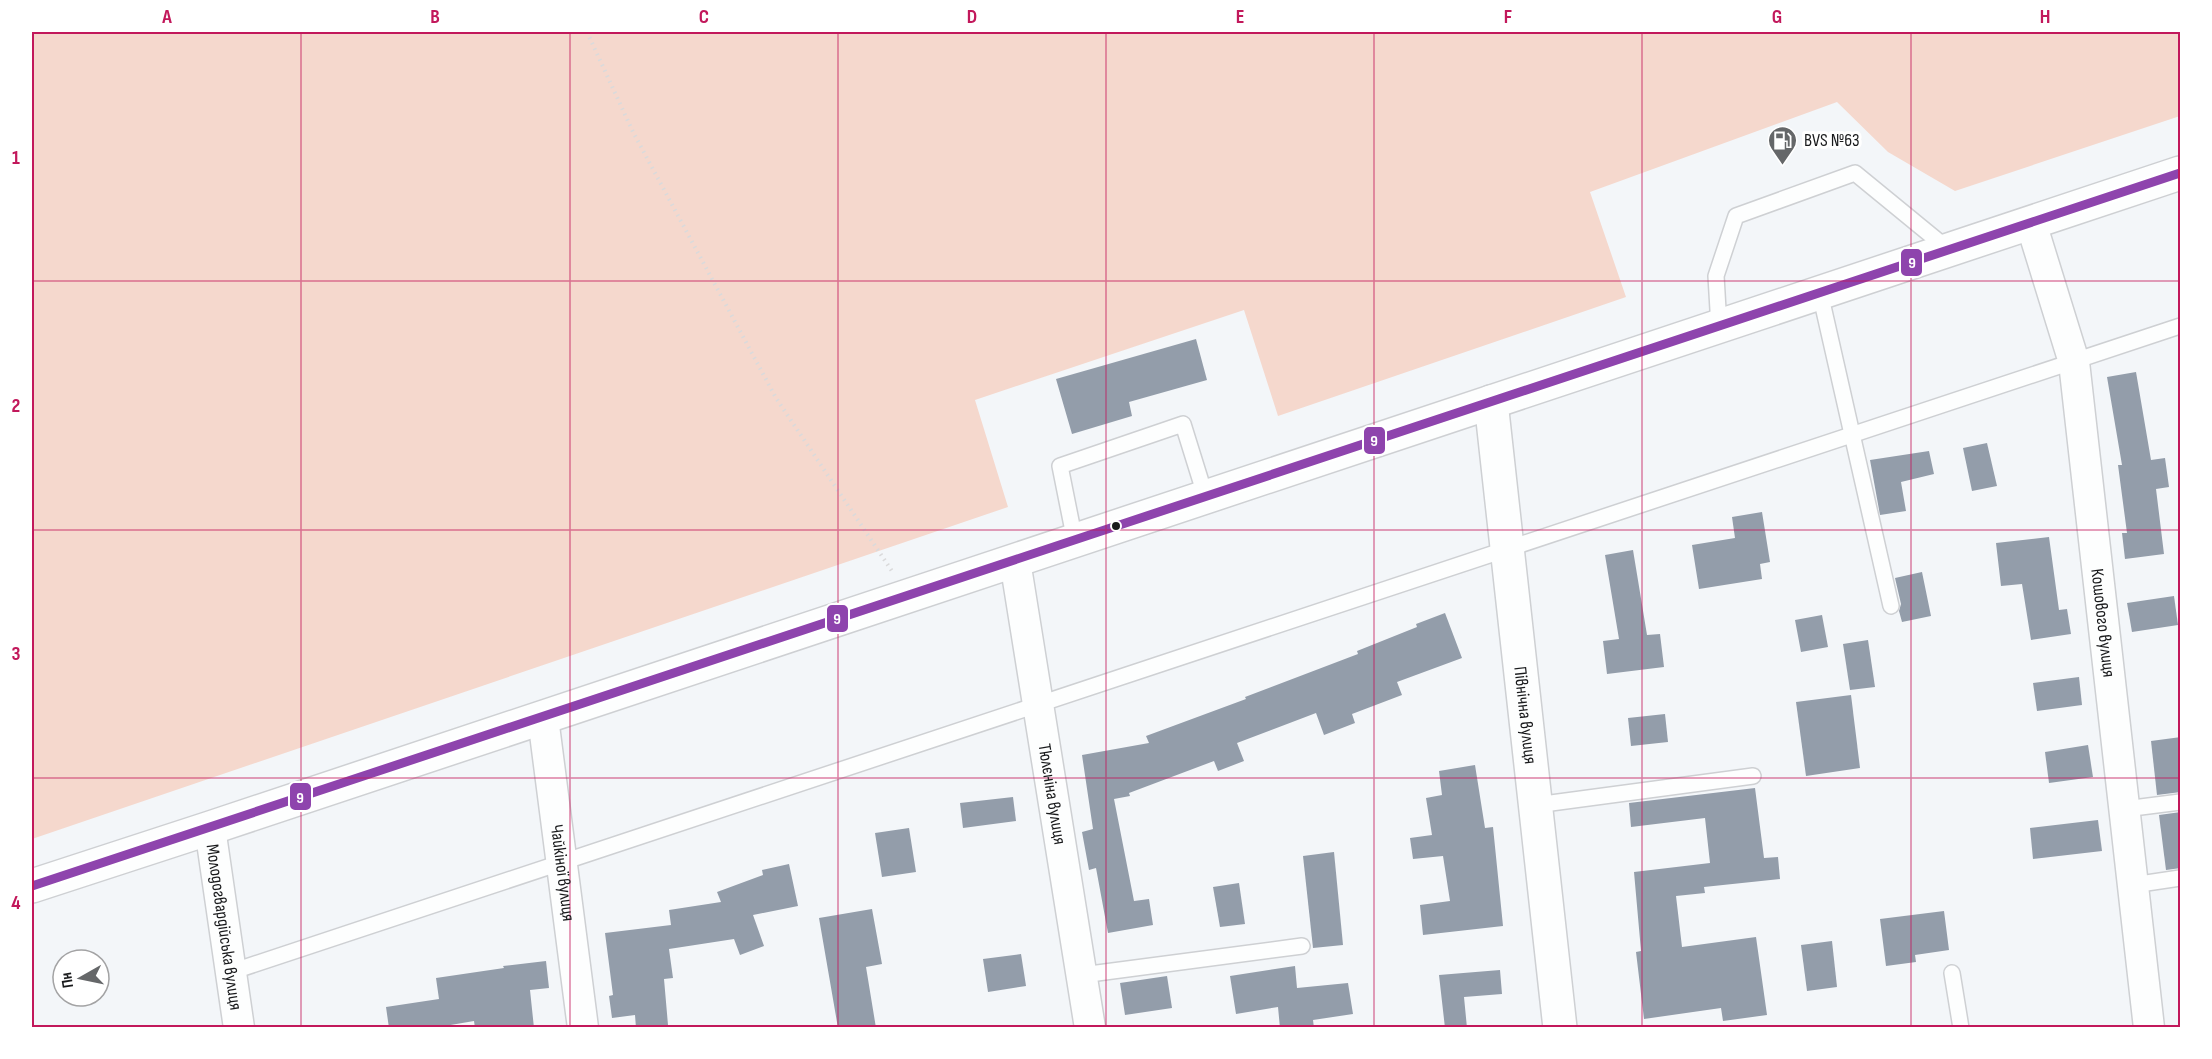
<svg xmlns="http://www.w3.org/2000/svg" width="2212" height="1059" viewBox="0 0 2212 1059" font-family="'Sofia Sans Condensed',sans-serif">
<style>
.green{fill:#f5d8cd}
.building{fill:#939daa}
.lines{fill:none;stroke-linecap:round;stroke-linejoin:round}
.lane-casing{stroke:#ced0d3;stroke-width:18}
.street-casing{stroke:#ced0d3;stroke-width:33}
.secondary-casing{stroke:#ced0d3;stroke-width:36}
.path{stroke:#dadadb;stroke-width:4;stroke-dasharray:1.5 4.5;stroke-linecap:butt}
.lane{stroke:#fdfefe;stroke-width:15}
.street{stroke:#fdfefe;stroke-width:30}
.secondary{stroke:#fdfefe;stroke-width:33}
.bus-1-casing{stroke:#fff;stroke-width:14}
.bus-1{stroke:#8e44ad;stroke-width:9}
.grid{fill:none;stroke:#c2185b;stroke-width:1.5;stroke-opacity:0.55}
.bus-dot{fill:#191a1c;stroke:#fff;stroke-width:2}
.labels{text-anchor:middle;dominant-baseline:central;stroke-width:6;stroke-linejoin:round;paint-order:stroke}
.poi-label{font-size:18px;fill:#191a1c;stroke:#fff;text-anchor:start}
.street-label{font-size:18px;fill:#191a1c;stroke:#fff}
.line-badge{stroke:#fff;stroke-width:2}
.badge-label{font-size:16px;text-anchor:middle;font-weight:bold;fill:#fff}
.neatline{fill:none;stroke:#c2185b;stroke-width:2}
.grid-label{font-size:20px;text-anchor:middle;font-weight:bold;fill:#c2185b}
</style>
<rect width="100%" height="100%" fill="#f3f6f9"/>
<path class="green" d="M 32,32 L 2180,32 L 2180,116 L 1955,191 L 1888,152 L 1837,102 L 1590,192 L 1626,297 L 1278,416 L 1244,310 L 975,400 L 1008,507 L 32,839 Z"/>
<g class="building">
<path d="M 1196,339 L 1207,380 L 1129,402 L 1132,416 L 1072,434 L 1056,379 Z"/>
<path d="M 2136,372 L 2151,460 L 2165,458 L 2169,487 L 2156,489 L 2164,554 L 2125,559 L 2122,533 L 2127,533 L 2118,465 L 2122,465 L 2107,377 Z"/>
<path d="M 1987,443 L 1997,486 L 1972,491 L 1963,448 Z"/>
<path d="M 1929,451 L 1934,474 L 1901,482 L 1906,511 L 1880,515 L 1870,460 Z"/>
<path d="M 1762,512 L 1770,562 L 1760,564 L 1762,579 L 1699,589 L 1692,545 L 1735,538 L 1732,517 Z"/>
<path d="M 2049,537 L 2059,610 L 2067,609 L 2071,634 L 2031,640 L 2022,584 L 2001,586 L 1996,543 Z"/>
<path d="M 1633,550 L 1647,635 L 1660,634 L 1664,667 L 1607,674 L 1603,641 L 1619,639 L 1605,555 Z"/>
<path d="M 1922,572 L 1931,616 L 1902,622 L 1899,611 L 1901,604 L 1895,578 Z"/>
<path d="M 2174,596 L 2178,625 L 2132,632 L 2127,603 Z"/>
<path d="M 1445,613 L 1462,658 L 1397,682 L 1402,695 L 1352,714 L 1355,723 L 1324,735 L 1316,713 L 1237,743 L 1244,761 L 1218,771 L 1214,761 L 1129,793 L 1130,796 L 1114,799 L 1134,901 L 1149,899 L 1153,925 L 1108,933 L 1096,868 L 1089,870 L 1082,832 L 1093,829 L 1082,755 L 1149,743 L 1146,736 L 1246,699 L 1245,697 L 1358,654 L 1357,651 L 1417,627 L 1416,624 Z"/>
<path d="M 1822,615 L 1828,647 L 1801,652 L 1795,620 Z"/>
<path d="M 1868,640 L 1875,687 L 1850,690 L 1843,644 Z"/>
<path d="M 2079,677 L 2082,705 L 2037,711 L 2033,683 Z"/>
<path d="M 1851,695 L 1860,768 L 1806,776 L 1796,702 Z"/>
<path d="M 1665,714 L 1668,742 L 1631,746 L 1628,718 Z"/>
<path d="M 2181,737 L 2181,792 L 2157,795 L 2151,741 Z"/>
<path d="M 2088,745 L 2093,777 L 2049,783 L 2045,752 Z"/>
<path d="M 1475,765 L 1485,828 L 1493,827 L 1503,926 L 1423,935 L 1420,905 L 1450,901 L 1443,856 L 1413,859 L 1410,838 L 1432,835 L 1426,798 L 1442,795 L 1439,771 Z"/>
<path d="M 1755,788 L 1764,858 L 1778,857 L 1780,879 L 1704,887 L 1705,893 L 1676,896 L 1682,947 L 1756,937 L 1767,1015 L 1723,1021 L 1721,1008 L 1644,1019 L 1636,952 L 1641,951 L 1634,872 L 1710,863 L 1705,818 L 1631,827 L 1629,803 Z"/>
<path d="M 1013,797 L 1016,821 L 963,828 L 960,803 Z"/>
<path d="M 2181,812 L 2181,868 L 2166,870 L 2159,815 Z"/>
<path d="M 2098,820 L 2102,851 L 2033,859 L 2030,828 Z"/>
<path d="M 909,828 L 916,872 L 882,877 L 875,833 Z"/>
<path d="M 1334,852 L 1343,945 L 1313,948 L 1303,856 Z"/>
<path d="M 789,864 L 798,906 L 753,915 L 764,946 L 740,955 L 734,939 L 669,949 L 673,978 L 664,979 L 668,1025 L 636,1028 L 635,1015 L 612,1018 L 609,996 L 613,995 L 605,933 L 671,925 L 669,910 L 721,902 L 717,892 L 763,875 L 762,870 Z"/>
<path d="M 1239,883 L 1245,924 L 1220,927 L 1213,887 Z"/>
<path d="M 872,909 L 882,964 L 866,967 L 876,1028 L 838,1028 L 819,918 Z"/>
<path d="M 1944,911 L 1949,950 L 1915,955 L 1916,962 L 1886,966 L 1880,919 Z"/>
<path d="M 1832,941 L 1837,987 L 1807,991 L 1801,945 Z"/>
<path d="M 1021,954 L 1026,986 L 988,992 L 983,959 Z"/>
<path d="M 546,961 L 549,988 L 530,990 L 534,1028 L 475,1028 L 474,1021 L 433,1028 L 389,1028 L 386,1007 L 439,999 L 436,978 L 504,968 L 503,966 Z"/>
<path d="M 1295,966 L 1297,988 L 1348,983 L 1353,1014 L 1313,1020 L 1314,1028 L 1280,1028 L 1278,1007 L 1236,1014 L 1230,976 Z"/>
<path d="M 1500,970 L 1502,994 L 1464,997 L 1467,1028 L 1445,1028 L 1439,975 Z"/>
<path d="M 1167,976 L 1172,1008 L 1125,1015 L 1120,983 Z"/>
</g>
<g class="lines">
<defs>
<g id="lane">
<path d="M 1820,293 L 1891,606"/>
<path d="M 1719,327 L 1716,276 L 1736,216 L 1855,173 L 1949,250"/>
<path d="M 1075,541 L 1060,466 L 1183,424 L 1206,498"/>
<path d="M 1536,805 L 1753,776"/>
<path d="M 2125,809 L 2180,802"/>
<path d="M 2133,885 L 2180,878"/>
<path d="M 231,972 L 2180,326"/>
<path d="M 1952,973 L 1961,1028"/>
<path d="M 1082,975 L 1302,946"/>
</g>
<g id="street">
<path id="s1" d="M 2031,223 L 2074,362 L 2149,1028"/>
<path id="s2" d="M 1015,561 L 1090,1028"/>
<path id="s3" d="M 543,718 L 583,1028"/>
<path id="s4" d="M 210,828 L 239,1028"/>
</g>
<g id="secondary">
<path id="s5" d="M 1491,402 L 1560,1028"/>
<path d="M 32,886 L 210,828 L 2180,173"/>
</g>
</defs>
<use href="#lane" class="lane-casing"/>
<use href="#street" class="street-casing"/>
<use href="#secondary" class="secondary-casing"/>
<path class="path" d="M 587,32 L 633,132 L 776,398 L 892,571"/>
<use href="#lane" class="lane"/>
<use href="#street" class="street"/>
<use href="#secondary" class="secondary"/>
<defs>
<path id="bus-1" d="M 32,886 L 2180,173"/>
</defs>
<use href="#bus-1" class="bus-1-casing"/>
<use href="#bus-1" class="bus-1"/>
</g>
<path class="grid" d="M 301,32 L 301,1028M 570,32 L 570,1028M 838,32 L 838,1028M 1106,32 L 1106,1028M 1374,32 L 1374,1028M 1642,32 L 1642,1028M 1911,32 L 1911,1028M 32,281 L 2180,281M 32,530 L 2180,530M 32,778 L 2180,778"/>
<defs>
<symbol id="fuel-pin" viewBox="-11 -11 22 30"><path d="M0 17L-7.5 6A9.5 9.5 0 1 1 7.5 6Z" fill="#656769" stroke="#fff"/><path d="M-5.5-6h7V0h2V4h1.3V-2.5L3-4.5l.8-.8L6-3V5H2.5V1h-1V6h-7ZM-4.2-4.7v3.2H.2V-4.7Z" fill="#fff"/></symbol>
</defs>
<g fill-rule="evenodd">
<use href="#fuel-pin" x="1766" y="124" width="33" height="45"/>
</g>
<circle class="bus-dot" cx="1116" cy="526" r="5"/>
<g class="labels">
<g class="poi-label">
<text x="1804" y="140">BVS №63</text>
</g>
<g class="street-label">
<text stroke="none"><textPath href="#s1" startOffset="408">Кошового вулиця</textPath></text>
<text stroke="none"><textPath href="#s5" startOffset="315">Північна вулиця</textPath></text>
<text stroke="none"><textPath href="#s2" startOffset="236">Тюлєніна вулиця</textPath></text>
<text stroke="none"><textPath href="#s3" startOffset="156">Чайкіної вулиця</textPath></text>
<text stroke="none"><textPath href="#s4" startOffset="100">Молодогвардійська вулиця</textPath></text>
</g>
</g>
<g class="line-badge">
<rect x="1900" y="248" width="23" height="29" rx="6" fill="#8e44ad"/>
<rect x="1363" y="426" width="23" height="29" rx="6" fill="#8e44ad"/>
<rect x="826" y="604" width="23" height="29" rx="6" fill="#8e44ad"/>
<rect x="289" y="782" width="23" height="29" rx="6" fill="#8e44ad"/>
</g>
<g class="badge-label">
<text x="1912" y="268">9</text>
<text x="1374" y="446">9</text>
<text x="837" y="624">9</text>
<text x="300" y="803">9</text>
</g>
<rect width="2212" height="1059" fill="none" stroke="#ffffff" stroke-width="66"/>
<g transform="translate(81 978) rotate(261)"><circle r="28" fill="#ffffff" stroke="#a3a3a4" stroke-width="1.5"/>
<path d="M0-4.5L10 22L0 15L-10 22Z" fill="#656769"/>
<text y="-9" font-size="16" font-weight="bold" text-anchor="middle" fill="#191a1c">Пн</text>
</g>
<rect x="33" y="33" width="2146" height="993" class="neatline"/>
<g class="grid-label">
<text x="167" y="23">A</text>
<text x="435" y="23">B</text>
<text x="704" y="23">C</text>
<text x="972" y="23">D</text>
<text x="1240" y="23">E</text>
<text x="1508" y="23">F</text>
<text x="1777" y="23">G</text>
<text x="2045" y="23">H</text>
<text x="16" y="164">1</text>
<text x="16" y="412">2</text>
<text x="16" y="660">3</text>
<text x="16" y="909">4</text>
</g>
</svg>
